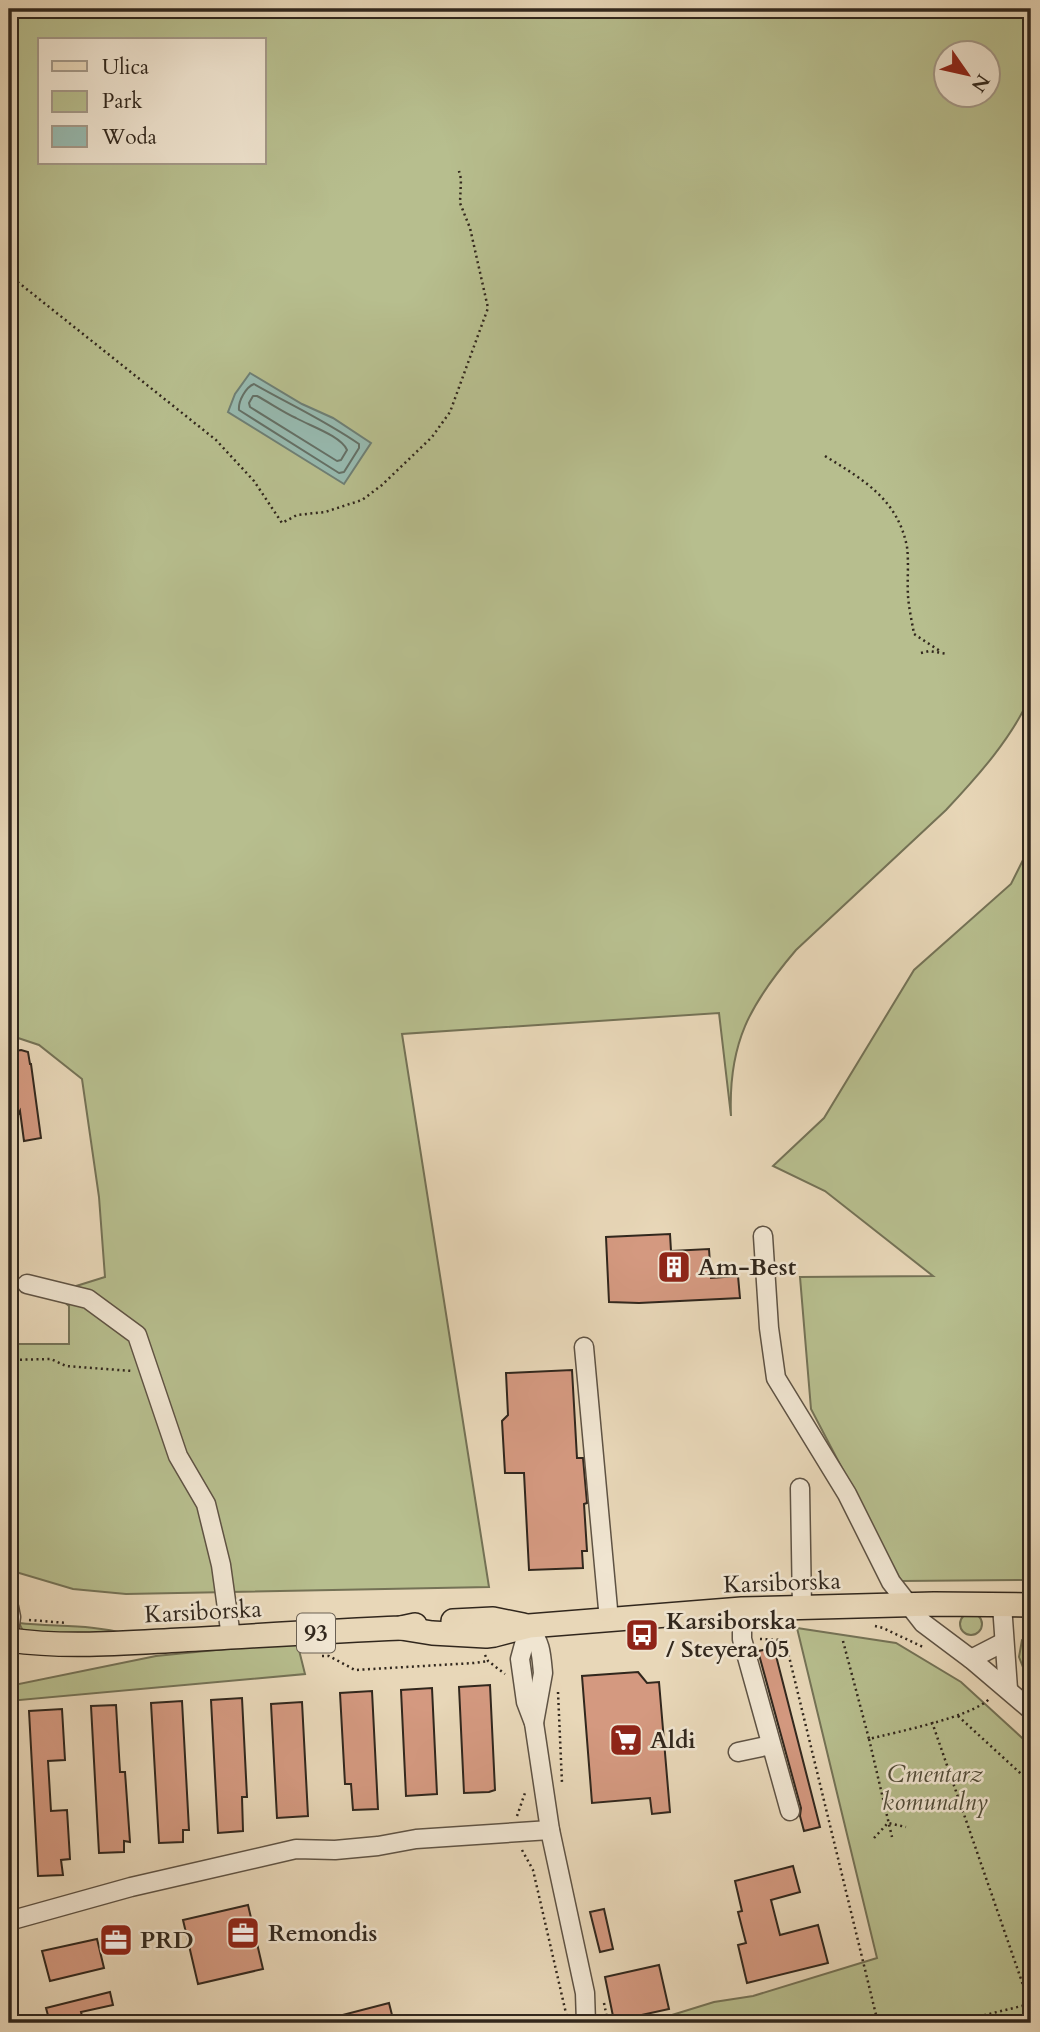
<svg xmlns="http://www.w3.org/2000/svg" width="1040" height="2032" viewBox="0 0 1040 2032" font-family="Cardo,serif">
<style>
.green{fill:#b7be8e;stroke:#747256;stroke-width:2;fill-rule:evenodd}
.water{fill:#97bab0;stroke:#6e7f75;stroke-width:2}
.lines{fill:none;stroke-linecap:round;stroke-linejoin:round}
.shore{stroke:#647066;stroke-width:2}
.building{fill:#d49980;stroke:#31271d;stroke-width:2}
.minor-casing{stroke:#5f5344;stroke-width:21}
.major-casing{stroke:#31271d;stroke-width:26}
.path{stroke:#31271d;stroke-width:2.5;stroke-dasharray:2 3.5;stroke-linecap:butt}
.minor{stroke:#f0e5d1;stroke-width:18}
.major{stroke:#e8d7b8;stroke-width:23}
.labels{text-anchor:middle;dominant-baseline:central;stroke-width:5;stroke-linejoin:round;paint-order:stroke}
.shield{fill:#f0e5d1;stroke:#6a6053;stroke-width:2}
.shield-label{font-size:23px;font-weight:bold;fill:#31271d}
.poi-label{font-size:24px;font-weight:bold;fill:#31271d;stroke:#f0e5d1;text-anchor:start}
.street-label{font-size:24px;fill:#31271d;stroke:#f0e5d1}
.park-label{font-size:24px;font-style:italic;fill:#524d39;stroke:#f0e5d1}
</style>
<rect width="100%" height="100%" fill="#e8d7b8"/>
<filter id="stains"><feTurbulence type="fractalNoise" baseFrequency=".00286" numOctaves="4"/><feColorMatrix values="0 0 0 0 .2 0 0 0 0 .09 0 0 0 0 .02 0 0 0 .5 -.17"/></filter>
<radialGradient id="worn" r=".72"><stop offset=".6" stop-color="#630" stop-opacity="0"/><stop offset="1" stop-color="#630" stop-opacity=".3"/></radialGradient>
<g class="green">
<path d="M 9,9 L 1031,9 L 1031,695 C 1012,738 978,776 946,810 L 796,950 C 750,1004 728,1043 731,1116 L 719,1013 L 402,1034 L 489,1587 L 126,1594 L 73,1589 L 9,1570 L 9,1344 L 69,1344 L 69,1306 L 58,1296 L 73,1287 L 105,1277 L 99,1197 L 82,1079 L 39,1045 L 9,1035 ZM 40,40 L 264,40 L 264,163 L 40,163 ZM 946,52 L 988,52 L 988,94 L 946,94 Z"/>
<path d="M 1031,844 L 1031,1580 L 901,1581 L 811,1409 L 800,1277 L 933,1276 L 825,1191 L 773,1166 L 824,1118 L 914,970 L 1011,884 Z"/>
<circle cx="971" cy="1624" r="11"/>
<path d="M 19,1623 C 54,1627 92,1624 126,1634 L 80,1635 L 23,1631 Z"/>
<path d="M 797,1628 L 896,1643 L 961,1682 L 1031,1746 L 1031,2023 L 646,2023 L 714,2002 L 753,1996 L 877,1958 Z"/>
<path d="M 1031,1633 L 1031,1693 L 1026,1689 L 1028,1680 L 1019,1657 L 1022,1640 Z"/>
<path d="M 297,1642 L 305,1674 L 9,1701 L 9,1686 L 156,1656 Z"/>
</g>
<path class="water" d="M 250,373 L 302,404 L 333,418 L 371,443 L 344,484 L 228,412 L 235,394 Z"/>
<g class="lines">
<g class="shore">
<path d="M 254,384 C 289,404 326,421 359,444 L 359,448 L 344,472 L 339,473 L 239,410 C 238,401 246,387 254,384 Z"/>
<path d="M 253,396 L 257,396 C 270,403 283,412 296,418 C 310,426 341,436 347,450 L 341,460 L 337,461 L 250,407 L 249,403 Z"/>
</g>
</g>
<g class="building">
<path d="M 21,1050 L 28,1052 L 30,1064 L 31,1064 L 41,1138 L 24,1141 L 20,1111 L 9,1134 L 9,1067 L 12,1066 L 10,1052 Z"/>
<path d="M 670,1234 L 671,1251 L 709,1249 L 711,1278 L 738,1276 L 740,1298 L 639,1303 L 609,1302 L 606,1237 Z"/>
<path d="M 572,1370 L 577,1458 L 583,1458 L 587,1503 L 584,1504 L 587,1551 L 582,1551 L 583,1568 L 529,1570 L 524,1473 L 505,1473 L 502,1421 L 508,1415 L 506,1373 Z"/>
<path d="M 774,1648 L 820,1827 L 804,1831 L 800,1816 L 801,1808 L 758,1651 Z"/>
<path d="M 638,1672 L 647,1683 L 659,1682 L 670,1812 L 652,1814 L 650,1798 L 592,1803 L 582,1676 Z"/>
<path d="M 490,1685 L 495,1790 L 489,1792 L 464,1793 L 459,1687 Z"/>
<path d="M 432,1688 L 437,1794 L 406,1796 L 401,1690 Z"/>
<path d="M 372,1691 L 378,1809 L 353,1810 L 351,1784 L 345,1784 L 340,1693 Z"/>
<path d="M 242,1698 L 247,1797 L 242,1797 L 243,1831 L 218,1833 L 211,1700 Z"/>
<path d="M 182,1701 L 189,1830 L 183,1830 L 183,1842 L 159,1843 L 151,1703 Z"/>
<path d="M 302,1702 L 308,1816 L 277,1818 L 271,1704 Z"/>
<path d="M 116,1705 L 120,1772 L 125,1772 L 130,1842 L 124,1841 L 124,1852 L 99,1853 L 91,1706 Z"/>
<path d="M 62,1709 L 65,1760 L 48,1761 L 51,1811 L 67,1810 L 70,1859 L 61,1860 L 63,1875 L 38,1876 L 29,1711 Z"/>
<path d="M 793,1866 L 800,1892 L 771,1900 L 780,1935 L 818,1925 L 828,1963 L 747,1983 L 738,1945 L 746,1943 L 738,1912 L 742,1911 L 735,1881 Z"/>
<path d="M 248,1905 L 263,1969 L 198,1984 L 183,1920 Z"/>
<path d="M 604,1909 L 613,1949 L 600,1952 L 590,1912 Z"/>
<path d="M 97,1939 L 104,1968 L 50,1981 L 42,1951 Z"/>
<path d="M 659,1965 L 669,2009 L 614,2021 L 605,1977 Z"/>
<path d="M 110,1992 L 113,2005 L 81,2012 L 84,2023 L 50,2023 L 46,2008 Z"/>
<path d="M 389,2003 L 394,2023 L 327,2023 L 327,2019 Z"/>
</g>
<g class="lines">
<defs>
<g id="minor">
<path d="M 763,1236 L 769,1328 L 776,1378 L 847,1494 L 891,1582 L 923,1623 L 971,1659 L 1031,1710"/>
<path d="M 27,1284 L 88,1299 L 137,1335 L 178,1456 L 206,1504 L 221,1565 L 231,1637"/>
<path d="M 584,1347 L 609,1620"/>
<path d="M 800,1488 L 802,1608"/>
<path d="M 1002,1605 L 1008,1689"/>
<path d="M 9,1607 L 11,1617 L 9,1631"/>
<path d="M 742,1609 L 742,1639 L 790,1811"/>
<path d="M 529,1626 L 520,1659 L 526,1702 L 534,1723 L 550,1830 L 585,1993 L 586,2023"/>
<path d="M 529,1626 C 541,1645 541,1651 543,1673 L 534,1723"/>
<path d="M 971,1659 L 1004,1642"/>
<path d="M 738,1752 L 771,1745"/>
<path d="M 9,1921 L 131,1887 L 296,1849 L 335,1850 L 378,1846 L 416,1839 L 550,1830"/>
</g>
<g id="major">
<path d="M 453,1621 L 493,1619 L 523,1625"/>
<path d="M 401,1628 L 432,1633 L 486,1636 L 494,1635 L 529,1626 L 742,1609 L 934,1604 L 1031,1605"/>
<path d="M 9,1640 C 66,1648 123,1643 181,1640 C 254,1636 327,1631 401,1628 L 415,1625"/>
</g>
</defs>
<use href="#minor" class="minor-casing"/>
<use href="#major" class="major-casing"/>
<g class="path">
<path d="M 9,275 L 216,440 L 254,481 L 282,523 L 297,515 L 325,512 L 362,500 L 382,485 L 432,437 L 450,412 L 488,308 L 470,228 L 460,203 L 461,179 L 459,171"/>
<path d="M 825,456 C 862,479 898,499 907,547 C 909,562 907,580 908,596 C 909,609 912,622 914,634 L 940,651"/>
<path d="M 921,653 L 929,651 L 948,654"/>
<path d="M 9,1360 L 51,1359 L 66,1366 L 132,1371"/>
<path d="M 29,1620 L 67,1623"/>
<path d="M 875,1626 L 883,1628 L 923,1647"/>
<path d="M 760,1639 L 782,1640 L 786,1644 L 877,2019"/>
<path d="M 843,1641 L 869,1739 C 896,1732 973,1717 990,1698"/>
<path d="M 485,1655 L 488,1661 L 505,1674"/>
<path d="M 322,1656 L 329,1656 L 355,1670 L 474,1663 L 488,1661"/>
<path d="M 558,1692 L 562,1783"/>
<path d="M 958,1716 L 1031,1783"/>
<path d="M 932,1722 L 1031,2008"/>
<path d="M 869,1739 L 892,1837"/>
<path d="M 517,1816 L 526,1790"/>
<path d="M 874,1838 L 888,1823 L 906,1827"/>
<path d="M 522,1850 L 533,1870 L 568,2022"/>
<path d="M 604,2003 L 608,2023"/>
<path d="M 952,2023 L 1030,2004"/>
</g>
<use href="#minor" class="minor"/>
<use href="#major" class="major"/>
</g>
<defs>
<symbol id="building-square" viewBox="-11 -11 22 22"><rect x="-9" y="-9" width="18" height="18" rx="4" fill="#8f2418" stroke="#f0e5d1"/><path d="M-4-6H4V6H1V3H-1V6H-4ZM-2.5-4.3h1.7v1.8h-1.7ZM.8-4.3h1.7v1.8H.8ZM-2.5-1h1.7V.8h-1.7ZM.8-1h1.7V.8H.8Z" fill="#fff"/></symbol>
<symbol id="bus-square" viewBox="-11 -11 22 22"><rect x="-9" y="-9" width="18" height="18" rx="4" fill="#8f2418" stroke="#f0e5d1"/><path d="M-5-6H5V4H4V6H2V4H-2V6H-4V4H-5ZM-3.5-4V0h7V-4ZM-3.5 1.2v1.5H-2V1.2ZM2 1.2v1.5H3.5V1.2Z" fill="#fff"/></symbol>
<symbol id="supermarket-square" viewBox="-11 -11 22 22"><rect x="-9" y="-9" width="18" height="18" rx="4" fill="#8f2418" stroke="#f0e5d1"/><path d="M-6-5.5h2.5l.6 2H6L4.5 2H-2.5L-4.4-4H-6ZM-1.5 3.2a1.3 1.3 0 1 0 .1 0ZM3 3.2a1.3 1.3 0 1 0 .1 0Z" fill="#fff"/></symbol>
<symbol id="office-square" viewBox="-11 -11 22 22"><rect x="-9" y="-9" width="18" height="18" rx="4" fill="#8f2418" stroke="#f0e5d1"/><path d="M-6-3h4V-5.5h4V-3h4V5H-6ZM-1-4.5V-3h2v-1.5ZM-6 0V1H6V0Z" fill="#fff"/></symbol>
</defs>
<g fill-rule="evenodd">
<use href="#building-square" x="655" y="1248" width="38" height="38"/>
<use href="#bus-square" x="623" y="1616" width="38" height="38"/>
<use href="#supermarket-square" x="607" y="1721" width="38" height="38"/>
<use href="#office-square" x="224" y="1914" width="38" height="38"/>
<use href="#office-square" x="97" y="1921" width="38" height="38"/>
</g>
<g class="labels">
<rect class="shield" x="297" y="1613.5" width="38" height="39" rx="5"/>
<g class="shield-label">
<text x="316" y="1633">93</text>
</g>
<g class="poi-label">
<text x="698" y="1267">Am-Best</text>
<text x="666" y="1621">Karsiborska<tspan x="666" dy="28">/ Steyera 05</tspan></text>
<text x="650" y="1740">Aldi</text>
<text x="268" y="1933">Remondis</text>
<text x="140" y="1940">PRD</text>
</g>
<g class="street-label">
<text transform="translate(782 1583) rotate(-2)">Karsiborska</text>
<text transform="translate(203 1612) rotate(-3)">Karsiborska</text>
</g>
<g class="park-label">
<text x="935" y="1774">Cmentarz<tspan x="935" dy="28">komunalny</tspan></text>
</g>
</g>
<rect width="1040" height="2032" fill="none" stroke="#e8d7b8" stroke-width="35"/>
<rect x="10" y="10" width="1019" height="2011" fill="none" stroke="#31271d" stroke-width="3.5"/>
<rect x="18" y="18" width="1005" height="1997" fill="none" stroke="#31271d" stroke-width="2"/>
<rect x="38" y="38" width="228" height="126" fill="#f0e5d1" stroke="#a49989" stroke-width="2"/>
<rect x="52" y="61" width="35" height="10" fill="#e8d7b8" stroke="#a49989" stroke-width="2"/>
<text x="102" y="74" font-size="21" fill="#31271d">Ulica</text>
<rect x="52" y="91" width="35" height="21" fill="#b7be8e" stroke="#a49989" stroke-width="2"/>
<text x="102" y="108" font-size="21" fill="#31271d">Park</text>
<rect x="52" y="126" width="35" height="21" fill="#97bab0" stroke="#a49989" stroke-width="2"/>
<text x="102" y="144" font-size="21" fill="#31271d">Woda</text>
<g transform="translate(967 74) rotate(124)"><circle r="33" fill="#f0e5d1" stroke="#a49989" stroke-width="2"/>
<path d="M0-5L12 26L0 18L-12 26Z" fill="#8f2418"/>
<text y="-10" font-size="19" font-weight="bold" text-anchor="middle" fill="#31271d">N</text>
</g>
<rect width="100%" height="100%" filter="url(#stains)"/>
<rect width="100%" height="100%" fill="url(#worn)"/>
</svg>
